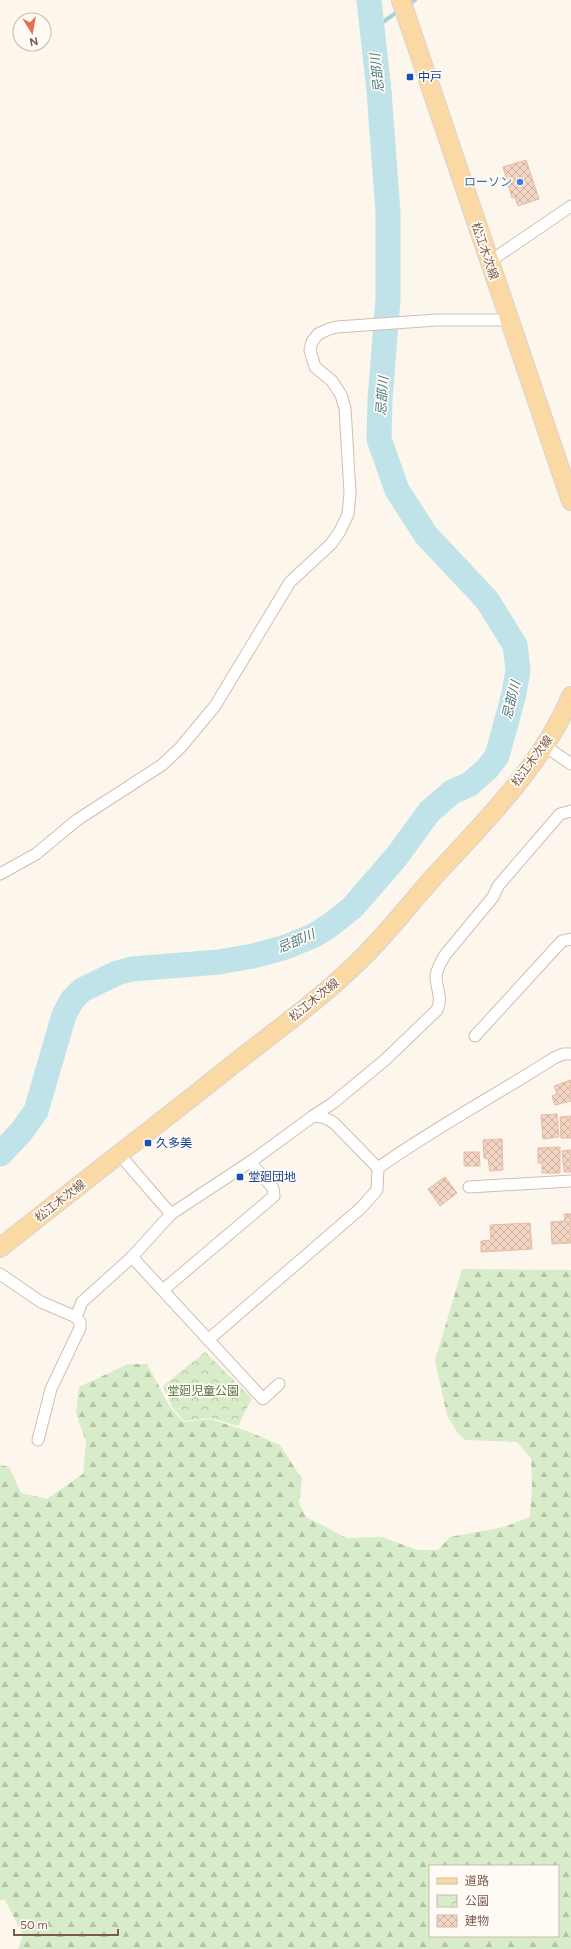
<svg xmlns="http://www.w3.org/2000/svg" width="571" height="1949" viewBox="0 0 571 1949" font-family="Figtree,'Noto Sans JP',sans-serif">
<style>
.forest{fill:url(#forest-firs);fill-rule:evenodd}
.park{fill:url(#park-crowns)}
.lines{fill:none;stroke-linecap:round;stroke-linejoin:round}
.stream{stroke:#a5d3da;stroke-width:4}
.river{stroke:#bfe3e8;stroke-width:25}
.building{fill:url(#building-cross-hatch);stroke:#e6bba3}
.minor-casing{stroke:#d1beb0;stroke-width:13}
.primary-casing{stroke:#dad1cd;stroke-width:20}
.minor{stroke:#fff;stroke-width:11}
.primary{stroke:#fbd9a5;stroke-width:18}
.transit-dot{fill:#1a4fb4;stroke:#fffaf3;stroke-width:1.5}
.shop-dot{fill:#3f7fe0;stroke:#fffaf3;stroke-width:1.5}
.labels{text-anchor:middle;dominant-baseline:central;stroke-width:3.5;stroke-linejoin:round;paint-order:stroke}
.transit-label{font-size:12px;fill:#164399;stroke:#fffaf3;text-anchor:start}
.shop-label{font-size:12px;fill:#366cbe;stroke:#fffaf3;text-anchor:end}
.street-label{font-size:12px;fill:#7a5c4d;stroke:#fffaf3}
.park-label{font-size:12px;fill:#537a41;stroke:#fffaf3}
.water-label{font-size:13px;font-style:italic;fill:#437c86;stroke:#fffaf3}
</style>
<defs>
<pattern id="forest-firs" width="22" height="20" patternUnits="userSpaceOnUse"><rect width="22" height="20" fill="#d8ecc9"/><path d="M5 1l3.5 6h-7zM16 11l3.5 6h-7z" fill="#b4c2a5"/></pattern>
<pattern id="park-crowns" width="20" height="18" patternUnits="userSpaceOnUse"><rect width="20" height="18" fill="#d8ecc9"/><path d="M2 6a3 3 0 1 1 6 0M12 15a3 3 0 1 1 6 0" fill="none" stroke="#b4c2a5"/></pattern>
<pattern id="building-cross-hatch" width="8" height="8" patternUnits="userSpaceOnUse"><rect width="8" height="8" fill="#f3d5c3"/><path d="M0 0l8 8M0 8l8-8" fill="none" stroke="#cab0a1"/></pattern>
</defs>
<rect width="100%" height="100%" fill="#fdf6ec"/>
<path class="forest" d="M 462,1269 L 571,1270 L 571,1949 L 18,1949 L 23,1935 L 5,1900 L 0,1900 L 0,1465 L 9,1467 L 21,1493 L 47,1499 L 83,1474 L 86,1442 L 76,1413 L 79,1387 L 128,1364 L 147,1364 L 170,1407 L 183,1422 L 211,1419 L 247,1431 L 280,1445 L 302,1479 L 299,1503 L 306,1517 L 347,1538 L 382,1537 L 417,1550 L 438,1550 L 450,1537 L 504,1527 L 530,1517 L 532,1485 L 531,1458 L 517,1442 L 465,1440 L 457,1432 L 447,1415 L 435,1361 ZM 430,1866 L 558,1866 L 558,1936 L 430,1936 Z"/>
<path class="park" d="M 205,1352 L 252,1398 L 238,1426 L 211,1418 L 184,1421 L 172,1407 L 163,1386 Z"/>
<g class="lines">
<g class="stream">
<path d="M 407,5 L 415,0"/>
<path d="M 373,29 L 400,10"/>
</g>
<path class="river" d="M 0,1154 L 21,1132 L 36,1111 L 64,1015 L 72,1000 L 82,990 L 117,973 L 132,969 L 219,962 L 253,956 L 283,948 L 313,936 L 329,926 L 352,908 L 397,856 L 429,812 L 452,792 L 470,784 L 487,769 L 497,756 L 514,694 L 518,670 L 515,645 L 487,600 L 426,535 L 397,490 L 379,439 L 380,399 L 388,299 L 388,213 L 379,91 L 369,0"/>
</g>
<g class="building">
<path d="M 526,160 L 539,199 L 518,206 L 515,197 L 512,198 L 503,167 Z"/>
<path d="M 571,1080 L 571,1101 L 555,1105 L 552,1096 L 557,1094 L 554,1086 Z"/>
<path d="M 557,1114 L 559,1137 L 543,1139 L 541,1115 Z"/>
<path d="M 571,1116 L 571,1138 L 561,1138 L 560,1117 Z"/>
<path d="M 502,1139 L 503,1170 L 490,1171 L 488,1159 L 484,1158 L 483,1140 Z"/>
<path d="M 560,1147 L 560,1173 L 542,1173 L 542,1163 L 538,1163 L 538,1148 Z"/>
<path d="M 571,1150 L 571,1172 L 564,1172 L 562,1151 Z"/>
<path d="M 464,1152 L 479,1152 L 480,1166 L 464,1166 Z"/>
<path d="M 445,1177 L 457,1193 L 440,1206 L 428,1189 Z"/>
<path d="M 564,1214 L 571,1214 L 571,1243 L 552,1244 L 551,1222 L 565,1221 Z"/>
<path d="M 530,1223 L 532,1249 L 481,1252 L 481,1241 L 491,1240 L 490,1225 Z"/>
</g>
<g class="lines">
<defs>
<g id="minor">
<path d="M 489,262 L 571,206"/>
<path d="M 545,746 L 571,764"/>
<path d="M 0,874 L 36,854 L 77,820 L 162,765 L 180,748 L 215,706 L 290,582 L 331,544 L 340,531 L 348,514 L 350,493 L 345,408 L 341,395 L 332,381 L 315,367 L 310,350 L 312,342 L 318,334 L 329,329 L 337,327 L 437,320 L 508,320"/>
<path d="M 475,1036 L 562,941 L 571,939"/>
<path d="M 313,1116 L 333,1103 L 385,1060 L 437,1010 C 443,998 436,989 436,976 C 437,968 441,962 445,955 L 493,897 L 498,886 L 560,814 L 571,811"/>
<path d="M 119,1154 L 171,1214"/>
<path d="M 378,1168 C 434,1128 496,1095 554,1058 L 563,1054 L 571,1054"/>
<path d="M 469,1187 L 571,1181"/>
<path d="M 0,1274 L 41,1302 L 76,1317 L 80,1322 L 80,1328 L 51,1389 L 38,1440"/>
<path d="M 163,1290 L 274,1196 L 273,1188 L 250,1162"/>
<path d="M 76,1317 L 82,1302 L 132,1257"/>
<path d="M 208,1340 L 361,1208 L 377,1190 L 378,1168 L 334,1123 C 326,1118 321,1115 312,1117 L 253,1160 L 171,1214 L 132,1257 L 263,1399 L 279,1384"/>
</g>
<g id="primary">
<path d="M 401,0 L 571,501"/>
<path d="M 0,1248 C 79,1185 160,1123 240,1059 C 281,1027 324,996 361,959 C 390,931 414,898 441,869 C 488,819 545,760 571,696"/>
</g>
</defs>
<use href="#minor" class="minor-casing"/>
<use href="#primary" class="primary-casing"/>
<use href="#minor" class="minor"/>
<use href="#primary" class="primary"/>
</g>
<g class="transit-dot">
<rect x="406" y="73" width="8" height="8" rx="2"/>
<rect x="144" y="1139" width="8" height="8" rx="2"/>
<rect x="236" y="1173" width="8" height="8" rx="2"/>
</g>
<circle class="shop-dot" cx="520" cy="182" r="4"/>
<g class="labels">
<g class="transit-label">
<text x="418" y="77">中戸</text>
<text x="156" y="1143">久多美</text>
<text x="248" y="1177">堂廻団地</text>
</g>
<g class="shop-label">
<text x="512" y="182">ローソン</text>
</g>
<g class="street-label">
<text transform="translate(485 251) rotate(71)">松江木次線</text>
<text transform="translate(532 761) rotate(-53)">松江木次線</text>
<text transform="translate(314 1000) rotate(-39)">松江木次線</text>
<text transform="translate(60 1201) rotate(-38)">松江木次線</text>
</g>
<g class="park-label">
<text x="203" y="1391">堂廻児童公園</text>
</g>
<g class="water-label">
<text transform="translate(377 73) rotate(-96)">忌部川</text>
<text transform="translate(382 396) rotate(-86)">忌部川</text>
<text transform="translate(511 700) rotate(-76)">忌部川</text>
<text transform="translate(296 941) rotate(-23)">忌部川</text>
</g>
</g>
<rect x="429" y="1865" width="130" height="72" fill="#fffaf3" stroke="#cabbb1"/>
<rect x="437" y="1878" width="20" height="6" fill="#fbd9a5" stroke="#cabbb1"/>
<text x="465" y="1885" font-size="12" fill="#7a5c4d">道路</text>
<rect x="437" y="1895" width="20" height="12" fill="url(#park-crowns)" stroke="#cabbb1"/>
<text x="465" y="1905" font-size="12" fill="#7a5c4d">公園</text>
<rect x="437" y="1915" width="20" height="12" fill="url(#building-cross-hatch)" stroke="#cabbb1"/>
<text x="465" y="1925" font-size="12" fill="#7a5c4d">建物</text>
<g transform="translate(32 32) rotate(169)"><circle r="19" fill="#fffaf3" stroke="#cabbb1"/>
<path d="M0-3L7 15L0 10L-7 15Z" fill="#e76f51"/>
<text y="-6" font-size="11" font-weight="bold" text-anchor="middle" fill="#7a5c4d">N</text>
</g>
<path d="M14 1929v6h104v-6" fill="none" stroke="#7a5c4d" stroke-width="2"/>
<text x="20" y="1929" font-size="12" fill="#7a5c4d" stroke="#fffaf3" stroke-width="3" paint-order="stroke">50 m</text>
</svg>
